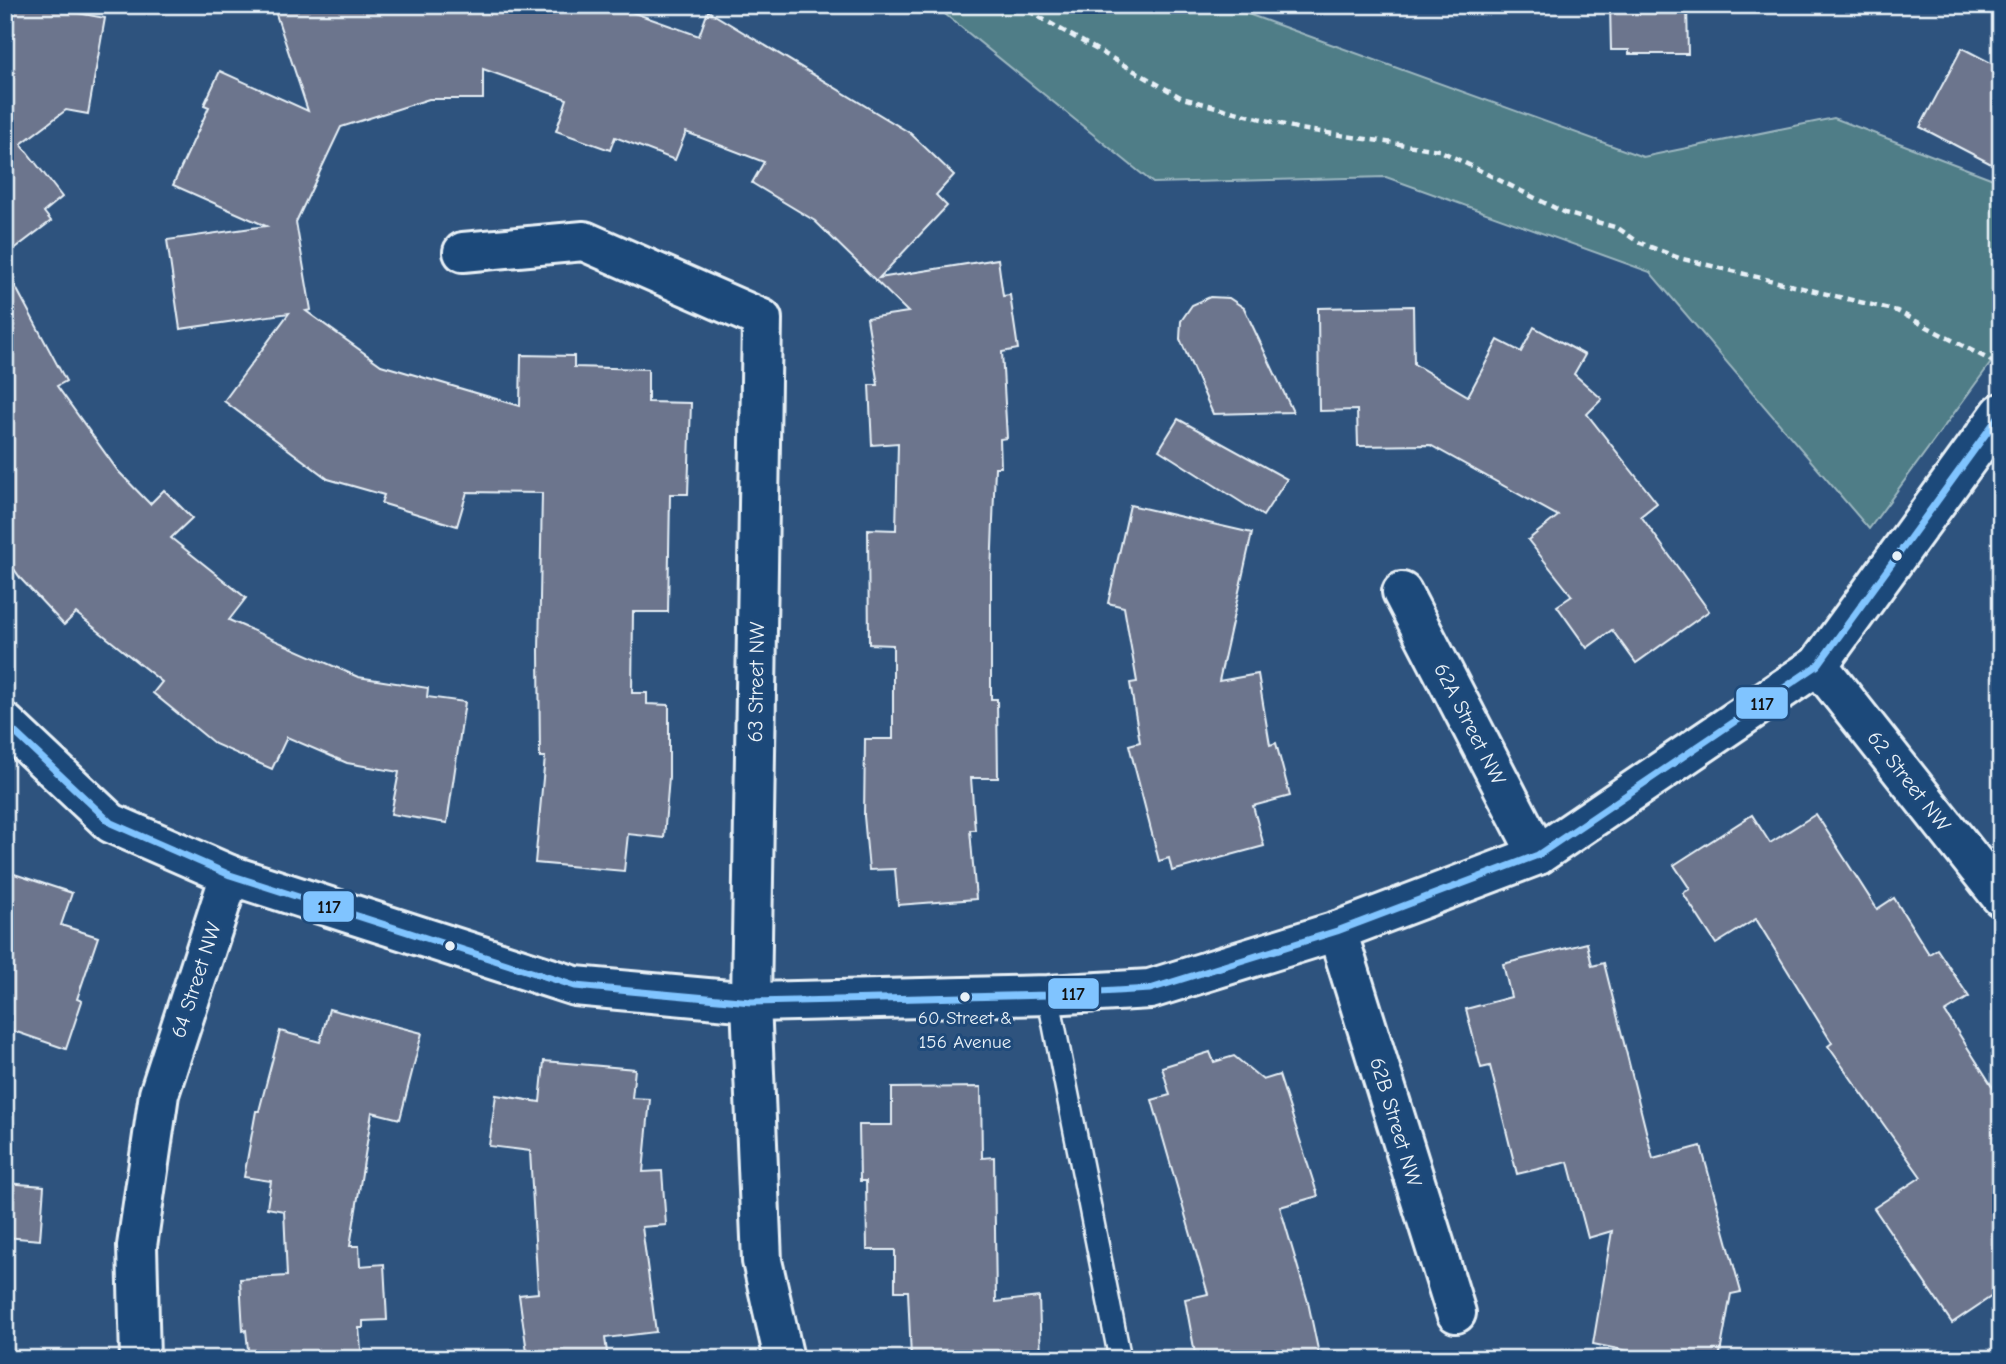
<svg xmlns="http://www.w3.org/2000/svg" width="2006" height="1364" viewBox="0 0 2006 1364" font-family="'Comic Neue',sans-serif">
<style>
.green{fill:#507d87;stroke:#9cb7c0;stroke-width:2}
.building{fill:#6c758d;stroke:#e8f1f8;stroke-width:2}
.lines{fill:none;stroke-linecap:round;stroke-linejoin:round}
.service-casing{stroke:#e8f1f8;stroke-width:26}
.minor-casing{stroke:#e8f1f8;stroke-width:44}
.tertiary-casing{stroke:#e8f1f8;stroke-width:44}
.path{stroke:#e8f1f8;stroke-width:4.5;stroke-dasharray:7 5;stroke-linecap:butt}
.service{stroke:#1f4a7a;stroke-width:21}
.minor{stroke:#1f4a7a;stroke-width:38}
.tertiary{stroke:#1f4a7a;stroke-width:38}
.bus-1-casing{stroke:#1f4a7a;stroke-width:12}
.bus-1{stroke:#80c4ff;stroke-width:7}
.bus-dot{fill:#e8f1f8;stroke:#1f4a7a;stroke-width:2.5}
.labels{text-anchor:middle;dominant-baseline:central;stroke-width:6;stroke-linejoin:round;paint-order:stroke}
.bus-label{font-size:19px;fill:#e8f1f8;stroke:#1f4a7a}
.street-label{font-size:21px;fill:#e8f1f8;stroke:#1f4a7a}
.line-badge{stroke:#1f4a7a;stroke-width:2.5}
.pale-badge-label{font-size:19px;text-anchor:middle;font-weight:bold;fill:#111}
</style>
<rect width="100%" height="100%" fill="#2e537e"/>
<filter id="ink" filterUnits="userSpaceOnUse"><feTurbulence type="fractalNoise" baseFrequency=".0143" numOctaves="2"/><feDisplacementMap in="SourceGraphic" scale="14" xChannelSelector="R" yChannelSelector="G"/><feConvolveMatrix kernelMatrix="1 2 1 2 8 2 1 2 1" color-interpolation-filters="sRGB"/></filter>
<g filter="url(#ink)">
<path class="green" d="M 928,5 L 1223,5 L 1643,157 L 1834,118 L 2001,182 L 2001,349 L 1869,529 L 1650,272 L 1386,177 L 1153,183 L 940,10 Z"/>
<g class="building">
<path d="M 5,5 L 35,5 L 105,18 L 88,114 L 66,110 L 21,144 L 62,197 L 44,212 L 51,221 L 5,256 Z"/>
<path d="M 273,5 L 612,5 L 699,36 L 708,11 L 910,133 L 954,175 L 936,195 L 947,206 L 879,278 L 998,259 L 1003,296 L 1010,295 L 1018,349 L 1002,352 L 1007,438 L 1000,439 L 1001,467 L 995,467 L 991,575 L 991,699 L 997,699 L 998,778 L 971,778 L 975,830 L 970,830 L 976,899 L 898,905 L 895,869 L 869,870 L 864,816 L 865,739 L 893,739 L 893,645 L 869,644 L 868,529 L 896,530 L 898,443 L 872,445 L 869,385 L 878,385 L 867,318 L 908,312 L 815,221 L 752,183 L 764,162 L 686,132 L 675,160 L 615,137 L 610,150 L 556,131 L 567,99 L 483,69 L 483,99 L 429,99 L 341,127 L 296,222 L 311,310 L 306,311 L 381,365 L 520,406 L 521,355 L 574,356 L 574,367 L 648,369 L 648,402 L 691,403 L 688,494 L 670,494 L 668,612 L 633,612 L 632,693 L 647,693 L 647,704 L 669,705 L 669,777 L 664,838 L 628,834 L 624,871 L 535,863 L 545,757 L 540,757 L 539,651 L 542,493 L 467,492 L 457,526 L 381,503 L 384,495 L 328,479 L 224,401 L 289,313 L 180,329 L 167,240 L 266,226 L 173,185 L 209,107 L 204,105 L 220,71 L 308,111 Z"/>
<path d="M 1610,5 L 1687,5 L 1688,54 L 1629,54 L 1629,50 L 1611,50 Z"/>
<path d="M 1962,48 L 2001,68 L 2001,169 L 1920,127 Z"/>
<path d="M 5,267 L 66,381 L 57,386 L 118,471 L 150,504 L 164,490 L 192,518 L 171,538 L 246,598 L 229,620 L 358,677 L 428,688 L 427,697 L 465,702 L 447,823 L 391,814 L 399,772 L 347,763 L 287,737 L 272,769 L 215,744 L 153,693 L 162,682 L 76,613 L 64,625 L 21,579 L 5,556 Z"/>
<path d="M 1210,297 L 1229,298 L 1244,308 L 1293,412 L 1213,414 L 1180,339 L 1181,321 L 1192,305 Z"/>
<path d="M 1413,306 L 1414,364 L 1468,396 L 1498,340 L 1521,352 L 1534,327 L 1585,355 L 1574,374 L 1602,399 L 1587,414 L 1657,503 L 1641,516 L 1709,611 L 1636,663 L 1612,630 L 1587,648 L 1557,606 L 1572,596 L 1528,540 L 1558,516 L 1430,445 L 1358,446 L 1357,410 L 1319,411 L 1318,308 Z"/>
<path d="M 1178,419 L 1287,479 L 1263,516 L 1159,450 Z"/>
<path d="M 1130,505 L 1252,533 L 1219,681 L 1258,674 L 1270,745 L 1276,743 L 1290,796 L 1253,806 L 1264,846 L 1172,871 L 1169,858 L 1159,861 L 1129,745 L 1140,742 L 1130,683 L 1137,682 L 1124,607 L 1108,603 Z"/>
<path d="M 1816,814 L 1877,909 L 1894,898 L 1929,954 L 1937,949 L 1969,997 L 1945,1012 L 2001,1100 L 2001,1290 L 1952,1323 L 1874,1208 L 1921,1177 L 1828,1046 L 1832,1043 L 1756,919 L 1716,944 L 1683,893 L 1690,889 L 1674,865 L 1752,815 L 1770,843 Z"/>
<path d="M 5,871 L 72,893 L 61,925 L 98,937 L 77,999 L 82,1001 L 66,1049 L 5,1028 Z"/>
<path d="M 1587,943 L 1592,966 L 1604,963 L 1653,1159 L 1701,1146 L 1741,1292 L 1731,1294 L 1719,1359 L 1631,1359 L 1633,1352 L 1593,1344 L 1612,1231 L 1588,1238 L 1568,1162 L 1517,1174 L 1490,1066 L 1481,1068 L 1466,1009 L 1511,997 L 1503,964 Z"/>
<path d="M 329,1009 L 422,1033 L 400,1119 L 372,1112 L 350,1246 L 359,1246 L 360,1266 L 384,1264 L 387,1320 L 363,1321 L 363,1328 L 359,1328 L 362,1359 L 249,1359 L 246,1330 L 243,1331 L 240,1279 L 287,1276 L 284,1211 L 267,1208 L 271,1181 L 244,1177 L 256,1111 L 259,1111 L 280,1031 L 320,1042 Z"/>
<path d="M 1210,1052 L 1214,1062 L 1234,1056 L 1263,1080 L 1279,1075 L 1318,1196 L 1280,1207 L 1308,1302 L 1320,1359 L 1196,1359 L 1185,1299 L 1208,1294 L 1152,1100 L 1170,1095 L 1162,1067 Z"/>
<path d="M 544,1061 L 635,1069 L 632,1098 L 650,1099 L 643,1172 L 662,1171 L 666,1225 L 642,1227 L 656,1332 L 605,1338 L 608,1359 L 528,1359 L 519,1295 L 538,1293 L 530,1151 L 489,1146 L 496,1095 L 540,1102 Z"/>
<path d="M 981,1087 L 982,1158 L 994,1157 L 996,1302 L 1039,1297 L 1041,1359 L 911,1358 L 908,1291 L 895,1291 L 895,1250 L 867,1250 L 866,1181 L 860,1181 L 859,1125 L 892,1125 L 892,1088 Z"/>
<path d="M 5,1183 L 44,1186 L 40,1240 L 5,1237 Z"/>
</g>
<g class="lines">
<defs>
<path id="service" d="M 1048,995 L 1120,1359"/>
<g id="minor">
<path d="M 463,252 L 584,241 L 762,319 L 751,1002 L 762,1261 L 784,1359"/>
<path d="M 1402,592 L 1538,855"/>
<path d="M 1818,665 L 2001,897"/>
<path d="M 1337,931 L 1456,1313"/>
<path d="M 140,1359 L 137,1246 L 159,1094 L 230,875"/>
</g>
<path id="tertiary" d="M 5,723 L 111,823 L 230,875 L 575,986 L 751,1002 L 1048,995 L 1150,989 L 1337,931 L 1538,855 L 1818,665 L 2001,413"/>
</defs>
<use href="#service" class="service-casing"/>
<use href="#minor" class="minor-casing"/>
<use href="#tertiary" class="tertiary-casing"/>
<path class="path" d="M 1018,5 L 1182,98 L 1300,129 L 1439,150 L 1565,213 L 1618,228 L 1638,242 L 1679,258 L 1897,311 L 2001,366"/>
<use href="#service" class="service"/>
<use href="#minor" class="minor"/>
<use href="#tertiary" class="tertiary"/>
<defs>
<path id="bus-1" d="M 5,723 L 111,823 L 230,875 L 575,986 L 751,1002 L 1048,995 L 1150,989 L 1337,931 L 1538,855 L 1818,665 L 2001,413"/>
</defs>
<use href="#bus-1" class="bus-1-casing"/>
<use href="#bus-1" class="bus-1"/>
</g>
</g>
<g class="bus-dot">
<circle cx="1897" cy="556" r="6"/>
<circle cx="450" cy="946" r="6"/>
<circle cx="965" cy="997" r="6"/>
</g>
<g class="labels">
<g class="bus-label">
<text x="965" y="1018">60 Street &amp;<tspan x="965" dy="24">156 Avenue</tspan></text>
</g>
<g class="street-label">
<text transform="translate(756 682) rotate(-89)">63 Street NW</text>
<text transform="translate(1470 724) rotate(63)">62A Street NW</text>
<text transform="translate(1909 781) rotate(52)">62 Street NW</text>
<text transform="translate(196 980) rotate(-72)">64 Street NW</text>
<text transform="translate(1396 1122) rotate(73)">62B Street NW</text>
</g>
</g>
<g class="line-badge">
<rect x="1735" y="686" width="54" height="34" rx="7" fill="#80c4ff"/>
<rect x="302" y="890" width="53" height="33" rx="7" fill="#80c4ff"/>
<rect x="1047" y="977" width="53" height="33" rx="7" fill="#80c4ff"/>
</g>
<g class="pale-badge-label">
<text x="1762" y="710">117</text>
<text x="329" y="913">117</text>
<text x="1073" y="1000">117</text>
</g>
<rect width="2006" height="1364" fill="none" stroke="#1f4a7a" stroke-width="28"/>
<rect x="14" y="14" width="1978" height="1336" fill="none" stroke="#e8f1f8" stroke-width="2.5" filter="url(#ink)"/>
</svg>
